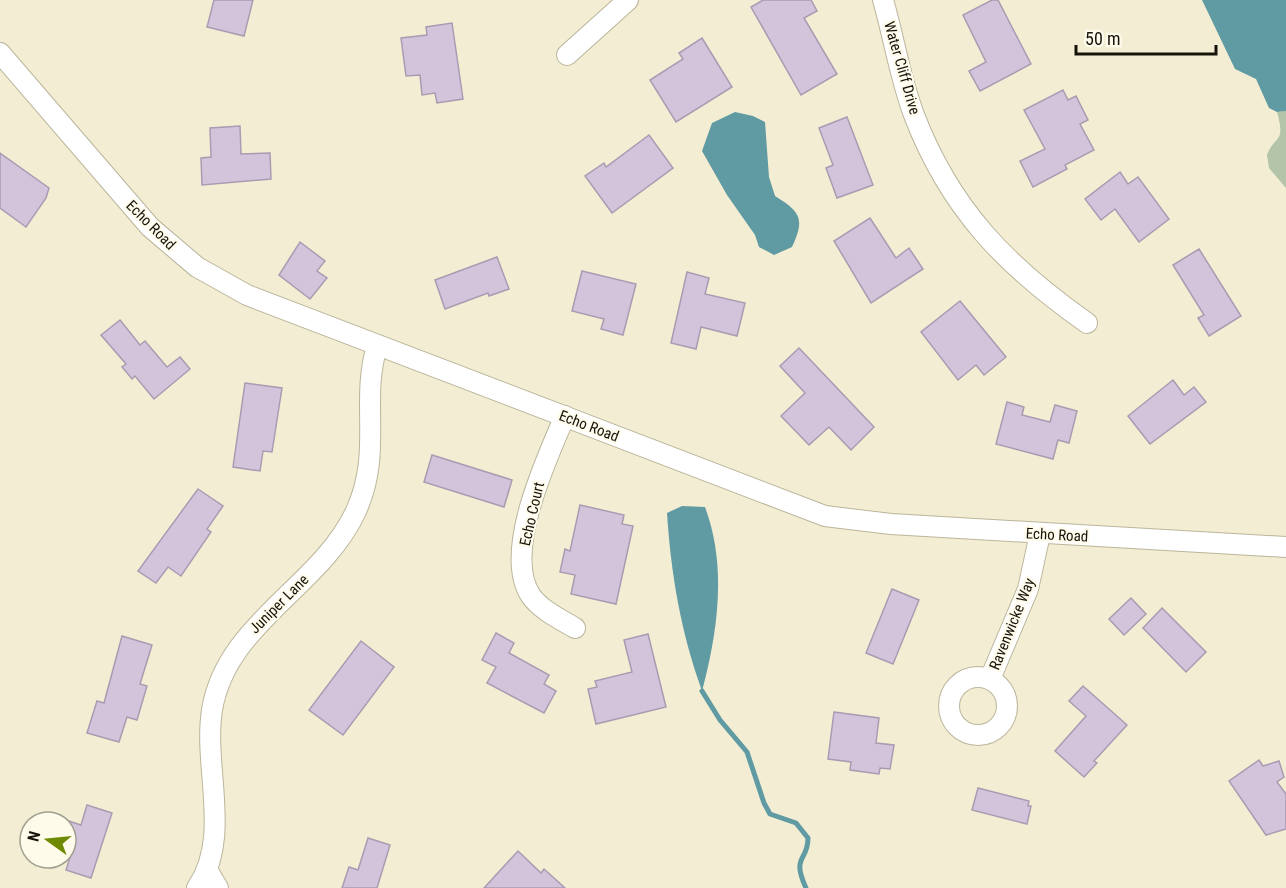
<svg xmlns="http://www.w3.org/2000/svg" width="1286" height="888" viewBox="0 0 1286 888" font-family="'Roboto Condensed',sans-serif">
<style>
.green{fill:#b3c4a9}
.water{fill:#609aa3}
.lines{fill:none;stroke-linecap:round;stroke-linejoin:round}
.stream{stroke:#609aa3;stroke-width:5}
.building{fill:#d3c4dc;stroke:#aa9bb2;stroke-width:1.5}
.minor-casing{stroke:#bab59b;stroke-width:22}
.minor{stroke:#fff;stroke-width:20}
.labels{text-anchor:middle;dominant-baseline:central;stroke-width:4.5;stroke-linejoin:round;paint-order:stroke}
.street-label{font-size:15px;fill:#16140a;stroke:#fefbeb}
</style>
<rect width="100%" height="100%" fill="#f3eed3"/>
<path class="green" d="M 1286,111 L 1286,188 L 1269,168 L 1267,155 C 1275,134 1286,144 1277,112 Z"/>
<g class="water">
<path d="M 1202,0 L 1286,0 L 1286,111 L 1277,112 L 1269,108 L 1256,79 L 1235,69 Z"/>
<path d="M 735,112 L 753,116 L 765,122 L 769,177 L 775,196 C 801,212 805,219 792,247 L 774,255 L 759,247 L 755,235 L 727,195 L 702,151 L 712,123 Z"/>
<path d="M 682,506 L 705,507 C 727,566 718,631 702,691 C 681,633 671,575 667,513 Z"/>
</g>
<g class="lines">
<path class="stream" d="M 702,691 L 720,720 L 747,752 L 764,803 L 770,814 L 796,823 L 808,838 C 808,862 791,855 806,888"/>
</g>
<g class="building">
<path d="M 214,0 L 253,0 L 244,36 L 207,27 Z"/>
<path d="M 763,0 L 811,0 L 817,11 L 804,18 L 837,74 L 801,95 L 751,7 Z"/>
<path d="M 992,0 L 998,0 L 1031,64 L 980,91 L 969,71 L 986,62 L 963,15 Z"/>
<path d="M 452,23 L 463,99 L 437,103 L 435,93 L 422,95 L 420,75 L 406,76 L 401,38 L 427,35 L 426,27 Z"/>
<path d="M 702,38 L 732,87 L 676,122 L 650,80 L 683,59 L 679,53 Z"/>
<path d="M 1063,90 L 1068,100 L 1076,96 L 1088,120 L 1080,124 L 1094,150 L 1065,165 L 1067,169 L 1033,187 L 1020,161 L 1045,149 L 1024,110 Z"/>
<path d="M 847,117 L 873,185 L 837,198 L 826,168 L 833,165 L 819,128 Z"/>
<path d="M 240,126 L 241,154 L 270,153 L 271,179 L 202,185 L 201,158 L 211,157 L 210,128 Z"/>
<path d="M 649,135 L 673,168 L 612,213 L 585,176 L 604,163 L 606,167 Z"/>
<path d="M 0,153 L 49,188 L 46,198 L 26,227 L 0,208 Z"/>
<path d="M 1120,172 L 1128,184 L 1138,177 L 1169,219 L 1139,242 L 1115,209 L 1101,220 L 1085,199 Z"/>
<path d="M 870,218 L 896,258 L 909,248 L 923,269 L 871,303 L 834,241 Z"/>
<path d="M 300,242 L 325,261 L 317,271 L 327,278 L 310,299 L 279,275 Z"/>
<path d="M 1199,249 L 1241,316 L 1209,336 L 1198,318 L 1204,315 L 1173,265 Z"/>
<path d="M 497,257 L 509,289 L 489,296 L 488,293 L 445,309 L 435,280 Z"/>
<path d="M 582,271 L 636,284 L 623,335 L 601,329 L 604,319 L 572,311 Z"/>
<path d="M 687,272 L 709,278 L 705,294 L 745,303 L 737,336 L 701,327 L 696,349 L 671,343 Z"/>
<path d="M 960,301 L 1006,357 L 984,375 L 976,365 L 958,380 L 921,332 Z"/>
<path d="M 120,320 L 140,345 L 145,341 L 167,367 L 180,357 L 190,369 L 154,399 L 135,376 L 132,379 L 122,367 L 126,364 L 101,335 Z"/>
<path d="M 799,348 L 874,427 L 851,450 L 829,427 L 809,445 L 781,416 L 805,393 L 780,366 Z"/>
<path d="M 1173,380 L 1184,395 L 1194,387 L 1206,402 L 1150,444 L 1128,416 Z"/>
<path d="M 245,383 L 282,388 L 272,452 L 263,451 L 260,471 L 233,467 Z"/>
<path d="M 1007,402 L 1024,407 L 1022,415 L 1050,422 L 1055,405 L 1077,411 L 1069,443 L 1058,440 L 1053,459 L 996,444 Z"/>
<path d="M 432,455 L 512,480 L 504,507 L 424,482 Z"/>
<path d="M 198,489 L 223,506 L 207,529 L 211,532 L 181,576 L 168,567 L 156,583 L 138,571 Z"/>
<path d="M 580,505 L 624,515 L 622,524 L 633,526 L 616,604 L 571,594 L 575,575 L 560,572 L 565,549 L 570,551 Z"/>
<path d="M 892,589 L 919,600 L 893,664 L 866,653 Z"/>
<path d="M 1131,598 L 1146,614 L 1124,635 L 1109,619 Z"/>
<path d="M 1162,608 L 1206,652 L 1186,672 L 1143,628 Z"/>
<path d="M 496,633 L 514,643 L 509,653 L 549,675 L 544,684 L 556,691 L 544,713 L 487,683 L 496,667 L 482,660 Z"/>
<path d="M 648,634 L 666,707 L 596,724 L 588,689 L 597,687 L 595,681 L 632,672 L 624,640 Z"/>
<path d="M 122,636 L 152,645 L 140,684 L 147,686 L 137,720 L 127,717 L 119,742 L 87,733 L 97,701 L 104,703 Z"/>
<path d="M 361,641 L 394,667 L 343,735 L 309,710 Z"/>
<path d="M 1083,686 L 1127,725 L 1094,761 L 1097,763 L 1084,777 L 1055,751 L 1086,716 L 1069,701 Z"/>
<path d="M 834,712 L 879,718 L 876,743 L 894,745 L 890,769 L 880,768 L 879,774 L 850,770 L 851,762 L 828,759 Z"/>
<path d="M 1259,760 L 1263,766 L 1279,761 L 1284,777 L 1277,782 L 1286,794 L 1286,829 L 1266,835 L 1229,781 Z"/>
<path d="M 978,788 L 1029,801 L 1028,806 L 1031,806 L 1027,824 L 972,810 Z"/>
<path d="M 87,805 L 112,813 L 91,878 L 66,870 L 73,848 L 66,846 L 66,820 L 81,825 Z"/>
<path d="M 368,838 L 390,845 L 377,888 L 342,888 L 349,867 L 358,870 Z"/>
<path d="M 518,851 L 541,873 L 544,869 L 565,888 L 484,888 Z"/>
</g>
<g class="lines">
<defs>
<g id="minor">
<path d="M 883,0 C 894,38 900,78 914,115 C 950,209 1006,266 1087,323"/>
<path d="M 0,53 L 150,227 L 197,267 L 247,295 L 825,516 L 891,524 L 1286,547"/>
<path d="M 567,55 L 628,0"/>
<path d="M 565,416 C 547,458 502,553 531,596 C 541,610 560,619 575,628"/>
<circle cx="978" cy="706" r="29"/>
<path d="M 990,679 L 1028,589 L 1040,534"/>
<path d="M 208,871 L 218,888"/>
<path d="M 197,888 C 232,837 203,768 212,710 C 226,623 321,587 356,511 C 383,452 360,402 377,346"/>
</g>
</defs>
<use href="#minor" class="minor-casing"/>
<use href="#minor" class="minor"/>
</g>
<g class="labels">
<g class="street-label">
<text transform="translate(902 68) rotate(74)">Water Cliff Drive</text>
<text transform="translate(151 225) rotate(45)">Echo Road</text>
<text transform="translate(589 426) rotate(21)">Echo Road</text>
<text transform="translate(532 514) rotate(-77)">Echo Court</text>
<text transform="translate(1057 535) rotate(3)">Echo Road</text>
<text transform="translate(279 604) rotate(-45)">Juniper Lane</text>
<text transform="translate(1012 624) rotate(-68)">Ravenwicke Way</text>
</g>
</g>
<g transform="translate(48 840) rotate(285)"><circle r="28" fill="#fefbeb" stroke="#a19f91" stroke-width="1.5"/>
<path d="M0-4.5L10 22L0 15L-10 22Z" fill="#6d8a02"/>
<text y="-9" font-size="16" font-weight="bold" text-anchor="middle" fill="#16140a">N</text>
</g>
<path d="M1076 45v9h140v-9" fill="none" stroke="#16140a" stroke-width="3"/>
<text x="1085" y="45" font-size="18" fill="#16140a" stroke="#fefbeb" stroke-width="4.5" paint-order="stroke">50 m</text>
</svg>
